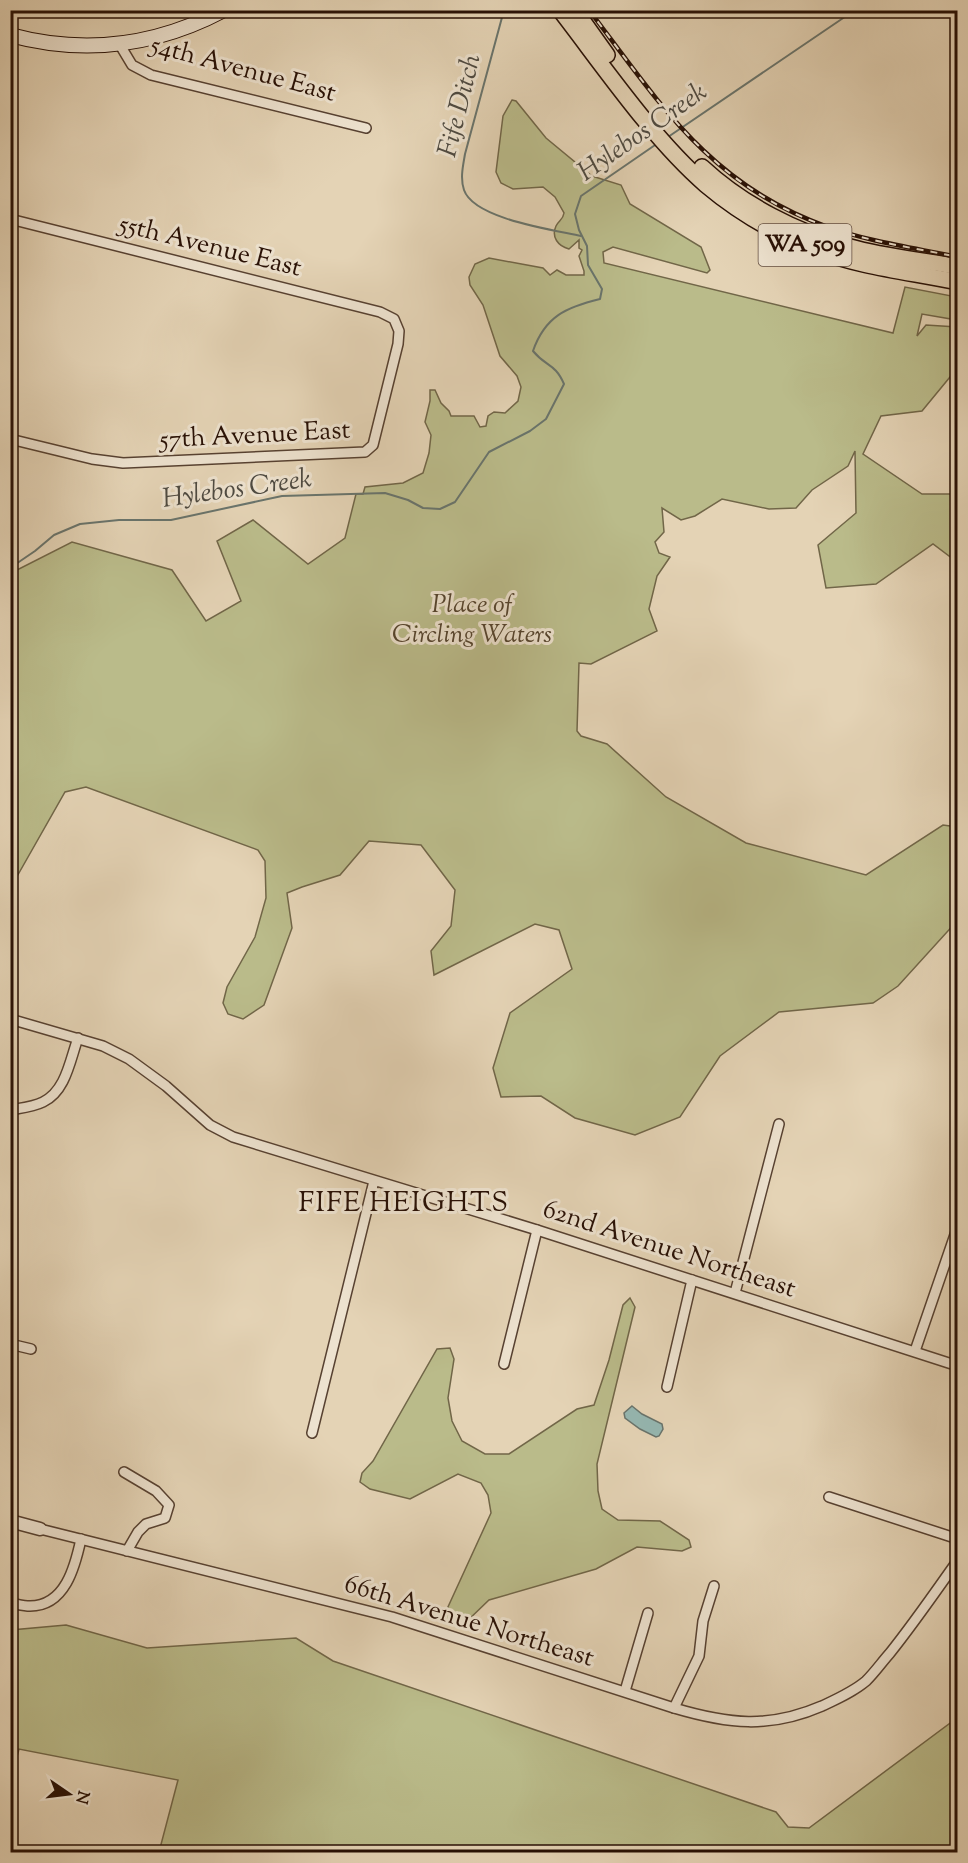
<svg xmlns="http://www.w3.org/2000/svg" width="968" height="1863" viewBox="0 0 968 1863" font-family="'Sorts Mill Goudy',serif">
<style>
.green{fill:#babb8a;stroke:#716648;stroke-width:1.5}
.water{fill:#95b7b1;stroke:#69746c;stroke-width:1.5}
.lines{fill:none;stroke-linecap:round;stroke-linejoin:round}
.stream{stroke:#69746c;stroke-width:2}
.minor-casing{stroke:#574131;stroke-width:12}
.tertiary-casing{stroke:#574131;stroke-width:15}
.secondary-casing{stroke:#281005;stroke-width:16}
.primary-casing{stroke:#281005;stroke-width:18}
.minor{stroke:#ede2cf;stroke-width:9}
.tertiary{stroke:#ede2cf;stroke-width:12}
.secondary{stroke:#ede2cf;stroke-width:14}
.primary{stroke:#e4d3b5;stroke-width:15}
.rail-casing{stroke:#281005;stroke-width:4.5}
.rail{stroke:#ede2cf;stroke-width:2;stroke-dasharray:7;stroke-linecap:butt}
.labels{text-anchor:middle;dominant-baseline:central;stroke-width:6;stroke-linejoin:round;paint-order:stroke}
.shield{fill:#ede2cf;stroke:#634f42;stroke-width:1.5}
.shield-label{font-size:24px;font-weight:bold;fill:#281005}
.street-label{font-size:26px;fill:#281005;stroke:#ede2cf}
.park-label{font-size:26px;font-style:italic;fill:#54432d;stroke:#ede2cf}
.water-label{font-size:27px;font-style:italic;fill:#4e4a41;stroke:#ede2cf}
.quarter-label{font-size:28px;letter-spacing:1.5px;fill:#281005;stroke:#ede2cf}
</style>
<rect width="100%" height="100%" fill="#e4d3b5"/>
<filter id="stains"><feTurbulence type="fractalNoise" baseFrequency=".00333" numOctaves="4"/><feColorMatrix values="0 0 0 0 .2 0 0 0 0 .09 0 0 0 0 .02 0 0 0 .5 -.17"/></filter>
<radialGradient id="worn" r=".72"><stop offset=".6" stop-color="#630" stop-opacity="0"/><stop offset="1" stop-color="#630" stop-opacity=".3"/></radialGradient>
<g class="green">
<path d="M 512,100 L 516,101 L 546,138 L 592,176 L 621,185 L 630,204 L 701,247 L 710,270 L 707,273 L 613,247 L 603,252 L 604,263 L 893,333 L 905,287 L 957,297 L 957,320 L 922,314 L 917,336 L 926,325 L 957,327 L 957,376 L 950,377 L 922,411 L 881,416 L 863,454 L 922,494 L 957,494 L 957,562 L 933,544 L 876,584 L 826,588 L 818,545 L 856,513 L 855,451 L 848,466 L 812,490 L 796,508 L 769,509 L 722,499 L 695,516 L 681,520 L 662,508 L 664,532 L 655,542 L 659,553 L 670,557 L 657,576 L 649,609 L 657,631 L 591,664 L 579,663 L 577,731 L 581,736 L 607,744 L 666,797 L 746,843 L 866,875 L 943,825 L 957,827 L 957,921 L 898,986 L 873,1003 L 779,1012 L 720,1056 L 680,1117 L 635,1135 L 575,1118 L 541,1096 L 501,1097 L 493,1068 L 510,1013 L 572,969 L 559,930 L 535,924 L 434,975 L 431,951 L 451,926 L 455,890 L 421,845 L 369,841 L 340,875 L 302,887 L 287,893 L 292,928 L 264,1005 L 243,1019 L 228,1014 L 223,1003 L 227,987 L 255,937 L 266,898 L 265,861 L 258,850 L 86,787 L 65,792 L 11,887 L 11,573 L 72,542 L 172,570 L 206,621 L 241,601 L 217,541 L 253,520 L 308,564 L 345,538 L 356,494 L 363,494 L 365,487 L 403,483 L 423,473 L 429,453 L 431,435 L 425,422 L 430,401 L 430,390 L 435,390 L 441,403 L 449,411 L 451,416 L 474,416 L 480,427 L 486,426 L 488,416 L 494,412 L 505,413 L 518,401 L 521,387 L 517,376 L 500,356 L 483,305 L 470,285 L 469,277 L 475,264 L 489,258 L 543,268 L 550,275 L 557,270 L 566,275 L 584,275 L 584,271 L 579,256 L 582,250 L 579,248 L 579,240 L 569,249 C 558,246 551,237 556,226 C 559,220 563,220 564,213 L 555,197 L 543,187 L 513,189 L 501,183 L 496,172 L 503,116 Z"/>
<path d="M 630,1298 L 635,1307 L 597,1464 L 598,1491 L 602,1509 L 618,1520 L 660,1521 L 689,1540 L 691,1547 L 682,1551 L 637,1547 L 596,1569 L 489,1600 L 463,1625 L 442,1620 L 491,1513 L 488,1495 L 481,1483 L 458,1474 L 410,1499 L 370,1489 L 360,1482 L 362,1473 L 373,1461 L 437,1349 L 450,1348 L 454,1359 L 448,1398 L 452,1421 L 462,1441 L 485,1454 L 509,1454 L 577,1409 L 594,1405 L 609,1360 L 623,1305 Z"/>
<path d="M 66,1625 L 147,1648 L 296,1638 L 333,1661 L 776,1812 L 788,1827 L 809,1828 L 957,1718 L 957,1852 L 159,1852 L 178,1780 L 19,1749 L 11,1780 L 11,1630 Z"/>
</g>
<path class="water" d="M 632,1406 L 642,1414 L 662,1424 L 663,1429 L 659,1436 L 656,1437 L 640,1429 L 625,1418 L 624,1413 Z"/>
<g class="lines">
<g class="stream">
<path d="M 504,10 L 465,154 C 463,166 460,178 464,190 C 474,219 554,230 581,236"/>
<path d="M 668,137 L 855,10"/>
<path d="M 10,568 L 35,551 L 54,535 L 80,524 L 119,520 L 171,520 L 282,496 L 385,493 L 408,500 L 423,508 L 440,509 L 455,502 L 489,452 L 530,431 L 546,419 L 564,384 C 555,363 546,367 533,351 C 545,316 567,307 600,299 L 602,289 L 588,265 L 587,246 L 579,230 L 575,214 L 581,196 L 658,143"/>
</g>
<defs>
<g id="minor">
<path d="M 120,45 L 132,65 L 151,75 L 366,128"/>
<path d="M 10,219 L 380,312 L 394,319 L 399,331 L 398,344 L 373,445 L 365,452 L 123,463 L 92,459 L 10,439"/>
<path d="M 10,1019 L 103,1046 L 129,1059 L 166,1086 L 210,1125 L 233,1137 L 537,1230 L 958,1366"/>
<path d="M 10,1110 C 21,1108 33,1107 43,1102 C 66,1091 70,1060 78,1038"/>
<path d="M 735,1293 L 779,1124"/>
<path d="M 10,1344 L 31,1349"/>
<path d="M 915,1351 L 958,1226"/>
<path d="M 504,1364 L 537,1230"/>
<path d="M 667,1387 L 692,1280"/>
<path d="M 312,1433 L 374,1181"/>
<path d="M 124,1472 L 156,1491 L 169,1505 L 165,1518 L 146,1524 L 138,1532 L 127,1551"/>
<path d="M 829,1497 L 958,1539"/>
<path d="M 40,1529 L 392,1617 L 674,1708 C 728,1724 769,1729 822,1706 C 837,1699 853,1692 866,1681 C 875,1672 882,1662 890,1653 C 914,1623 936,1591 958,1560"/>
<path d="M 10,1603 C 17,1604 23,1606 30,1606 C 65,1606 75,1567 81,1539"/>
<path d="M 625,1691 L 648,1613"/>
<path d="M 674,1708 L 699,1656 L 703,1621 L 714,1586"/>
</g>
<path id="tertiary" d="M 10,1521 L 40,1529"/>
<path id="secondary" d="M 10,35 C 84,55 156,46 224,10"/>
<g id="primary">
<path d="M 560,10 C 604,67 653,139 706,185 C 738,212 776,234 816,250 C 860,267 910,272 958,282"/>
<path d="M 575,10 L 607,55"/>
<path d="M 702,167 C 743,205 796,232 850,247 C 885,257 922,260 958,267"/>
</g>
</defs>
<use href="#minor" class="minor-casing"/>
<use href="#tertiary" class="tertiary-casing"/>
<use href="#secondary" class="secondary-casing"/>
<use href="#primary" class="primary-casing"/>
<use href="#minor" class="minor"/>
<use href="#tertiary" class="tertiary"/>
<use href="#secondary" class="secondary"/>
<use href="#primary" class="primary"/>
<defs>
<path id="rail" d="M 589,10 C 661,105 711,186 828,227 C 870,242 915,248 958,257"/>
</defs>
<use href="#rail" class="rail-casing"/>
<use href="#rail" class="rail"/>
</g>
<g class="labels">
<rect class="shield" x="758.5" y="224" width="93" height="42" rx="4.5"/>
<g class="shield-label">
<text x="805" y="245">WA 509</text>
</g>
<g class="street-label">
<text transform="translate(243 70) rotate(15)">54th Avenue East</text>
<text transform="translate(210 247) rotate(14)">55th Avenue East</text>
<text transform="translate(255 436) rotate(-3)">57th Avenue East</text>
<text transform="translate(669 1250) rotate(18)">62nd Avenue Northeast</text>
<text transform="translate(469 1622) rotate(17)">66th Avenue Northeast</text>
</g>
<g class="park-label">
<text x="472" y="605">Place of<tspan x="472" dy="30">Circling Waters</tspan></text>
</g>
<g class="water-label">
<text transform="translate(461 106) rotate(-76)">Fife Ditch</text>
<text transform="translate(643 133) rotate(-35)">Hylebos Creek</text>
<text transform="translate(237 490) rotate(-8)">Hylebos Creek</text>
</g>
<g class="quarter-label">
<text x="404" y="1204">FIFE HEIGHTS</text>
</g>
</g>
<rect width="968" height="1863" fill="none" stroke="#e4d3b5" stroke-width="36"/>
<rect x="12" y="12" width="944" height="1839" fill="none" stroke="#281005" stroke-width="3"/>
<rect x="18" y="18" width="932" height="1827" fill="none" stroke="#281005" stroke-width="1.5"/>
<g transform="translate(69 1794) rotate(104)" stroke="#ede2cf" stroke-width="4.5" paint-order="stroke">
<path d="M0-4.5L10 22L0 15L-10 22Z" fill="#281005"/>
<text y="-9" font-size="16" font-weight="bold" text-anchor="middle" fill="#281005">N</text>
</g>
<rect width="100%" height="100%" filter="url(#stains)"/>
<rect width="100%" height="100%" fill="url(#worn)"/>
</svg>
